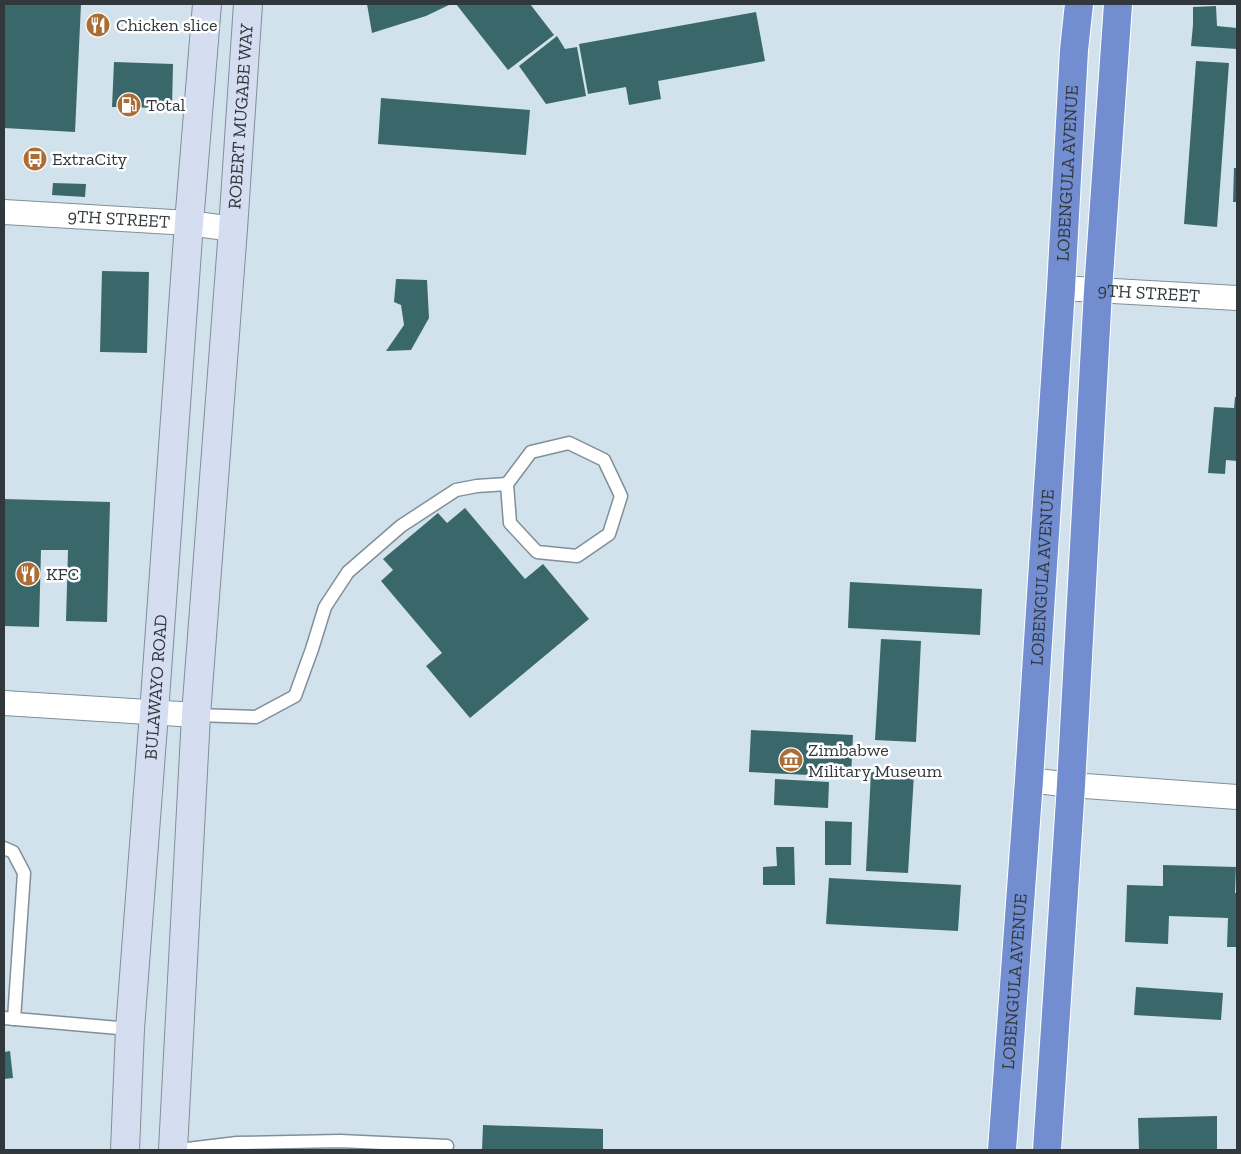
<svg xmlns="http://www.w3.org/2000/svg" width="1241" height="1154" viewBox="0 0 1241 1154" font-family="'Zilla Slab',serif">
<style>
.building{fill:#3a686a}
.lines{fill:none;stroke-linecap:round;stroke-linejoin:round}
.lane-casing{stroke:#808f98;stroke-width:15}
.street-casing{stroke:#808f98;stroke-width:26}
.secondary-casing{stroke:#808f98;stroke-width:30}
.highway-casing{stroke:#fff;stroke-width:30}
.lane{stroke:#fff;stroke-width:12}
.street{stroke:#fff;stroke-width:24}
.secondary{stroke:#d5ddf1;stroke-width:28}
.highway{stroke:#728dd0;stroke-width:28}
.labels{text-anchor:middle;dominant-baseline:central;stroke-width:5;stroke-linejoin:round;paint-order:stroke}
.poi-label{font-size:18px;fill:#31383c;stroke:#fff;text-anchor:start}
.street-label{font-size:18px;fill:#31383c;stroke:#fff}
</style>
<rect width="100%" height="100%" fill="#d1e2ec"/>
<g class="building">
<path d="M 4,4 L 81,4 L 75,132 L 4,128 Z"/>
<path d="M 367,4 L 451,4 L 426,16 L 372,33 Z"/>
<path d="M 456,4 L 530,4 L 554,35 L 508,70 Z"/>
<path d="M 1216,6 L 1217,26 L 1237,28 L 1237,49 L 1191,46 L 1193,25 L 1193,7 Z"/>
<path d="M 756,12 L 765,61 L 658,81 L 661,99 L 629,105 L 626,87 L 588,94 L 579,44 Z"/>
<path d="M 557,36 L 565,49 L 577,47 L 586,96 L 546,104 L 519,66 Z"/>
<path d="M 1196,61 L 1229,63 L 1217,227 L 1184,224 Z"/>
<path d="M 114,62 L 173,64 L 172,108 L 112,107 Z"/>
<path d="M 381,98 L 530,110 L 526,155 L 378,144 Z"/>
<path d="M 1234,168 L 1237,168 L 1237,202 L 1233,202 Z"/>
<path d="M 53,183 L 86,184 L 85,197 L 52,195 Z"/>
<path d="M 102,271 L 149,272 L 147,353 L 100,352 Z"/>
<path d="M 396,279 L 427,280 L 429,318 L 411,350 L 386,351 L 404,325 L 401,305 L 394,302 Z"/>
<path d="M 1235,397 L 1237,397 L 1237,461 L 1226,460 L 1225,474 L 1208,473 L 1214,407 L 1234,408 Z"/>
<path d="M 4,499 L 110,502 L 107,622 L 66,621 L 68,550 L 41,550 L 39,627 L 4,626 Z"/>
<path d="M 465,508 L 525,579 L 543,564 L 589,619 L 470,718 L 426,666 L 442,653 L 381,581 L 393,570 L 383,559 L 438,513 L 447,523 Z"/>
<path d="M 850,582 L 982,589 L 980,635 L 848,628 Z"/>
<path d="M 881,639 L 921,641 L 916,742 L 875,740 Z"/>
<path d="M 751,730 L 853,735 L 851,777 L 749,772 Z"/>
<path d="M 871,772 L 914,774 L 908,873 L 866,871 Z"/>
<path d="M 775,779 L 829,782 L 828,808 L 774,805 Z"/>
<path d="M 825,821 L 852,822 L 851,865 L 825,865 Z"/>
<path d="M 776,847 L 794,847 L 795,885 L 763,885 L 763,867 L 777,866 Z"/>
<path d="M 1163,865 L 1236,867 L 1235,893 L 1237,893 L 1237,947 L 1227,947 L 1228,918 L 1169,916 L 1168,944 L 1125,942 L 1127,885 L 1163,886 Z"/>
<path d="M 829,878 L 961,885 L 958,931 L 826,924 Z"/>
<path d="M 1136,987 L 1223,993 L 1221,1020 L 1134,1015 Z"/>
<path d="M 10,1051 L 13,1078 L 4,1079 L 4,1052 Z"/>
<path d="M 1217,1116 L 1217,1150 L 1139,1150 L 1138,1118 Z"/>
<path d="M 483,1125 L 603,1129 L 603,1150 L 482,1150 Z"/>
</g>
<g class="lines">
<defs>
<g id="lane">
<path d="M 569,443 L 604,460 L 621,496 L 609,534 L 577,556 L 537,552 L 510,523 L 507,484 L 531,452 Z"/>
<path d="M 196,715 L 256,717 L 295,696 L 312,649 L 325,607 L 348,572 L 401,526 L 456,490 L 477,486 L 507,484"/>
<path d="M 4,848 L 13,852 L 24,873 L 14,1019"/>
<path d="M 4,1018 L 130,1029"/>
<path d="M 179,1150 L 237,1143 L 340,1141 L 447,1146"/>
</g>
<g id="street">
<path id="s1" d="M 4,212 L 189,223 L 233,229"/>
<path id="s2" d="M 1061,288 L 1237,298"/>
<path d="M 4,703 L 196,715"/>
<path d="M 1029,780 L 1071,785 L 1237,797"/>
</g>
<g id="secondary">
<path id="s3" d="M 125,1150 L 130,1029 L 154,713 L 189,223 L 207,4"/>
<path id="s4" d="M 173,1150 L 196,715 L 233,229 L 248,4"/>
</g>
<g id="highway">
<path id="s5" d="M 1002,1150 L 1029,780 L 1061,288 L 1074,50 L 1079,4"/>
<path d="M 1047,1150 L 1071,785 L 1098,291 L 1118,4"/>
</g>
</defs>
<use href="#lane" class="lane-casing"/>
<use href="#street" class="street-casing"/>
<use href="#secondary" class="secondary-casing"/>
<use href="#highway" class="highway-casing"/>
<use href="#lane" class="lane"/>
<use href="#street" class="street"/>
<use href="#secondary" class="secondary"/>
<use href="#highway" class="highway"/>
</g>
<defs>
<symbol id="restaurant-disc" viewBox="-11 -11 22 22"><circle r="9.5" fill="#ac6d34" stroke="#fff"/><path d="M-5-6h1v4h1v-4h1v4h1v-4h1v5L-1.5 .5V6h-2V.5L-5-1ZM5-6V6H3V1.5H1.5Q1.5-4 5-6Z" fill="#fff"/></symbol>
<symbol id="fuel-disc" viewBox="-11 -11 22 22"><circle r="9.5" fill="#ac6d34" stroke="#fff"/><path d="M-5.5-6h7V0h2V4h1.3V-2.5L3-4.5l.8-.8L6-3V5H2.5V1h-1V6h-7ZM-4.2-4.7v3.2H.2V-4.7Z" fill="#fff"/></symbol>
<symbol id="bus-disc" viewBox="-11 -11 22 22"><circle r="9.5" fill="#ac6d34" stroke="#fff"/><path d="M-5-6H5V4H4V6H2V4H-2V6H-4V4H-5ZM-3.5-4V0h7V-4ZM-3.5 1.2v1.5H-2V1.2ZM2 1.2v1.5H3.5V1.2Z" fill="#fff"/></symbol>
<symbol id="museum-disc" viewBox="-11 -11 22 22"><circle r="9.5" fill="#ac6d34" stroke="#fff"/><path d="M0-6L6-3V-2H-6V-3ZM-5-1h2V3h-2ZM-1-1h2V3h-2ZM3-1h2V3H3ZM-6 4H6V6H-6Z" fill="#fff"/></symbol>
</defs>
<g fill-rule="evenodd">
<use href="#restaurant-disc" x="84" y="11" width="28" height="28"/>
<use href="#fuel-disc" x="115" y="91" width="28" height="28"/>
<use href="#bus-disc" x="21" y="145" width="28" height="28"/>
<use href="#restaurant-disc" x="14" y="560" width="28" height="28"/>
<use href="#museum-disc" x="777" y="746" width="28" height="28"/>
</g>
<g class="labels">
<g class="poi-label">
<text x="116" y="25">Chicken slice</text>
<text x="146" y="105">Total</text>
<text x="52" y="159">ExtraCity</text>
<text x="46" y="574">KFC</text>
<text x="808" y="750">Zimbabwe<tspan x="808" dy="21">Military Museum</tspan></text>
</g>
<g class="street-label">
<text stroke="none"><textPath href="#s4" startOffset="1036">ROBERT MUGABE WAY</textPath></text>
<text stroke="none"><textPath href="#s5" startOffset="979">LOBENGULA AVENUE</textPath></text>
<text stroke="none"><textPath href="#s1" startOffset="115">9TH STREET</textPath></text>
<text stroke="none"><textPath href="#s2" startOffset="88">9TH STREET</textPath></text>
<text stroke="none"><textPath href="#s5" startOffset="574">LOBENGULA AVENUE</textPath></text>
<text stroke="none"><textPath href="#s3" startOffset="464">BULAWAYO ROAD</textPath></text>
<text stroke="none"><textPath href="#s5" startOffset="169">LOBENGULA AVENUE</textPath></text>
</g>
</g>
<rect width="1241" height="1154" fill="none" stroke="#31383c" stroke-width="10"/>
</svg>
